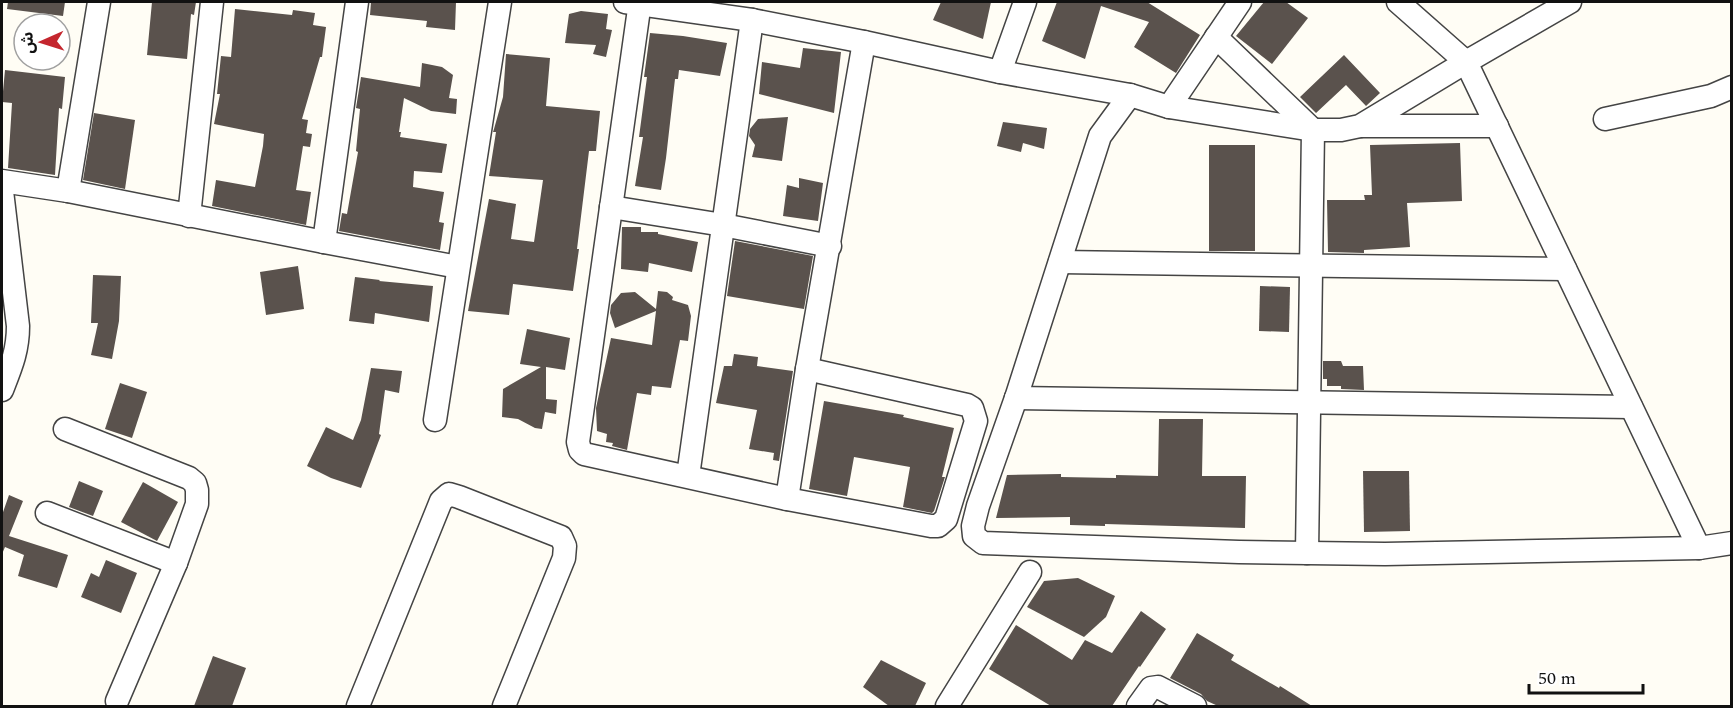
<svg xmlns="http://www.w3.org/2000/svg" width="1733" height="708" viewBox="0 0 1733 708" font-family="Spectral,'Noto Sans Arabic',serif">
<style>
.building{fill:#5a524d}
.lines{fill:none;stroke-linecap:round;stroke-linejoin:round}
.minor-casing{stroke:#444;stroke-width:25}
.minor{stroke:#fff;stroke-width:22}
</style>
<rect width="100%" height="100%" fill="#fffdf5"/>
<g class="building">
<path d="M 8,2 L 65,2 L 63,16 L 7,9 Z"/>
<path d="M 152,2 L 196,2 L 194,15 L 191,14 L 187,59 L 147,55 Z"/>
<path d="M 371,2 L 456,2 L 455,30 L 426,27 L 427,21 L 370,15 Z"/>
<path d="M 941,2 L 991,2 L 983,39 L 933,20 Z"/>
<path d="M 1057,2 L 1147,2 L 1200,35 L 1176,73 L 1134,47 L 1149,22 L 1101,6 L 1085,59 L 1042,41 Z"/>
<path d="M 1264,2 L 1286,2 L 1308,18 L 1272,64 L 1236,36 Z"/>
<path d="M 235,9 L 292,15 L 293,10 L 315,13 L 313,25 L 326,27 L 322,57 L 320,57 L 302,119 L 308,120 L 306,133 L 312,134 L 310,147 L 303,146 L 296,190 L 311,192 L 306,225 L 212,206 L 216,180 L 255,187 L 263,146 L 264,134 L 214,124 L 220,94 L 217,94 L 221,56 L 231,57 Z"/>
<path d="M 581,11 L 608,14 L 606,29 L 612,30 L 606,57 L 593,54 L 596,45 L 565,43 L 569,14 Z"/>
<path d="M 650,33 L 683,36 L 727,43 L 720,76 L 679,70 L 678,79 L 675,79 L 666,158 L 661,190 L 635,186 L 643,137 L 639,137 L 647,77 L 644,77 Z"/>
<path d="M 803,48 L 841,52 L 834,113 L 759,94 L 762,62 L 800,68 Z"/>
<path d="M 506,54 L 550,58 L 546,106 L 600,111 L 596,151 L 589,151 L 577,249 L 579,249 L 573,291 L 513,284 L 509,315 L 468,311 L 489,199 L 516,204 L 511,239 L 534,242 L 543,180 L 489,176 L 496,132 L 493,132 L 494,129 L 503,97 Z"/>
<path d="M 1344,55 L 1380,93 L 1366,106 L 1346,85 L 1316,113 L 1300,97 Z"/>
<path d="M 422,63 L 442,67 L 453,75 L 449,98 L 457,99 L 456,114 L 431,111 L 404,98 L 399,132 L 401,132 L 400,137 L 447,144 L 442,173 L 414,171 L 413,187 L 444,192 L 439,222 L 444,223 L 440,250 L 339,231 L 342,213 L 347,214 L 358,152 L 356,151 L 360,109 L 356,108 L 361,77 L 420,87 Z"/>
<path d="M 5,70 L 65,77 L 62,109 L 59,108 L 55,175 L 8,168 L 12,103 L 2,102 Z"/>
<path d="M 94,113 L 135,120 L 125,189 L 83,180 Z"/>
<path d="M 788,117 L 782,161 L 752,157 L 755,145 L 749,136 L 750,129 L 758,119 Z"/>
<path d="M 1003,122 L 1047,128 L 1044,149 L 1023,143 L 1021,152 L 997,146 Z"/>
<path d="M 1460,143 L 1462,201 L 1407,203 L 1410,247 L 1364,250 L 1364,253 L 1328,252 L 1327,200 L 1365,200 L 1364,195 L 1372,195 L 1370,145 Z"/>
<rect x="1209" y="145" width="46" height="106"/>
<path d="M 799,178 L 823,183 L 818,221 L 783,216 L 787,185 L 799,188 Z"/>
<path d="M 622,227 L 641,227 L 641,232 L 658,232 L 658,234 L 698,242 L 692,272 L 649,263 L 648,272 L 621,269 Z"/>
<path d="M 735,241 L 813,256 L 804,309 L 727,296 Z"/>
<path d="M 298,266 L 304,309 L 266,315 L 260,272 Z"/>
<path d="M 93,275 L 121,276 L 119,321 L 112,359 L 91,355 L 98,323 L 91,323 Z"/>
<path d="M 355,277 L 380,280 L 379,281 L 433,286 L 429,322 L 375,313 L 374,324 L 349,321 Z"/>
<path d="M 1260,286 L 1290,287 L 1289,332 L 1259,331 Z"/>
<path d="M 658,291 L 667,292 L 673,297 L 672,300 L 688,305 L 691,316 L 688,341 L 680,340 L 671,388 L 652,386 L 651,395 L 637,393 L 627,450 L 612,446 L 613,443 L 606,442 L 607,434 L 597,431 L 596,408 L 611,338 L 652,345 L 656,311 L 615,328 L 610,313 L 611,305 L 621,293 L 635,292 L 656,309 Z"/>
<path d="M 527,329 L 570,338 L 565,370 L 546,367 L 546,399 L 557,400 L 556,414 L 545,412 L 542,429 L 535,428 L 518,419 L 502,417 L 503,389 L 541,367 L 520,364 Z"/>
<path d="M 734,354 L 758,357 L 757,366 L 793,371 L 779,461 L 773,460 L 774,453 L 749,449 L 757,410 L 716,403 L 724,366 L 732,366 Z"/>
<path d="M 1323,361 L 1341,361 L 1343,366 L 1363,366 L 1364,390 L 1341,389 L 1341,386 L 1327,386 L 1327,379 L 1323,379 Z"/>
<path d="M 371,368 L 402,371 L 399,393 L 385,390 L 379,434 L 381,435 L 361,488 L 331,478 L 307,466 L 326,427 L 353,440 L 361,420 Z"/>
<path d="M 120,383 L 147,392 L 132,438 L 105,429 Z"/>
<path d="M 824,401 L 904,415 L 903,417 L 954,428 L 942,477 L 945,477 L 934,511 L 932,513 L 903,507 L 910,467 L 854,457 L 847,496 L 809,489 Z"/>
<path d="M 1159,419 L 1203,419 L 1202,476 L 1246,476 L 1245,528 L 1105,524 L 1105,526 L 1070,525 L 1070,517 L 996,518 L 1007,475 L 1061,474 L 1061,477 L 1116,478 L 1116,475 L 1158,476 Z"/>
<path d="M 1363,471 L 1409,471 L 1410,531 L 1364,532 Z"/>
<path d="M 79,481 L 103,491 L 93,516 L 69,507 Z"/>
<path d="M 143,482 L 178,502 L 157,541 L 121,522 Z"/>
<path d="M 9,495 L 23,501 L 9,536 L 68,555 L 57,588 L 18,576 L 24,555 L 5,547 L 2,554 L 2,515 Z"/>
<path d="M 106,560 L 137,573 L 121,613 L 81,597 L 91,573 L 99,577 Z"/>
<path d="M 1078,578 L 1115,596 L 1106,617 L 1084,637 L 1027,607 L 1044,581 Z"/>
<path d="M 1141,611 L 1166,629 L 1140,667 L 1139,666 L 1112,706 L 1051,706 L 989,669 L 1016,625 L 1072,660 L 1085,640 L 1112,653 Z"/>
<path d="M 1197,633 L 1234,655 L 1231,660 L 1279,688 L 1280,686 L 1312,706 L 1218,706 L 1207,701 L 1201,694 L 1170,678 Z"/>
<path d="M 213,656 L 246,668 L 232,706 L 194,706 Z"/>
<path d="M 881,660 L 926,683 L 915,706 L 889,706 L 863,687 Z"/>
</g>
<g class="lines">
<defs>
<g id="minor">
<path d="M 625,2 L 752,20 L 864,42 L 1000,72 L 1130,95 L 1169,107 L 1313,130 L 1341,130 L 1360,126 L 1466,62 L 1570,2"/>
<path d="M 640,2 L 578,442 L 580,450 L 584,454 L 787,499 L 931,526 L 938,526 L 946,519 L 976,421 L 972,408 L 967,405 L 807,369"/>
<path d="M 1398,2 L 1466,62 L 1699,548"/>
<path d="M 1216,37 L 1313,130 L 1307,553"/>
<path d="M 1000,72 L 1025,2"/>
<path d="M 1130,95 L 1100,136 L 1016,398 L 978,506 L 973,526 L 974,536 L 983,543 L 1239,552 L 1385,554 L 1699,548 L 1732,543"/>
<path d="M 1169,107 L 1240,2"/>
<path d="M 1605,119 L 1711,96 L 1732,87"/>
<path d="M 1362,126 L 1497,126"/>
<path d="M 2,181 L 68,191 L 99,2"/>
<path d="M 2,191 L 18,326 C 18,351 11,367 2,390"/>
<path d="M 68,191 L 324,242 L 458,267"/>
<path d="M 611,207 L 723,225 L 830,246"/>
<path d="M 189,216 L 212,2"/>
<path d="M 324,242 L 357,2"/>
<path d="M 1060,262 L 1565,269"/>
<path d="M 1016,398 L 1631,407"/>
<path d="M 435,420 L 500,2"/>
<path d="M 65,429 L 189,478 L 195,483 L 197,490 L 197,504 L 176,563 L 117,701"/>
<path d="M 688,476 L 752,20"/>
<path d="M 787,499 L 807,369 L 864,42"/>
<path d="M 47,513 L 176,563"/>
<path d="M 358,706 L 441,501 L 449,494 L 459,497 L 561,537 L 565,546 L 564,558 L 504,706"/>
<path d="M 947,706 L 1030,572"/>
<path d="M 1138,706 L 1151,688 L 1158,687 L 1195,706"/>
</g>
</defs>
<use href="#minor" class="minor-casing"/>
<use href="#minor" class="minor"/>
</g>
<rect width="1733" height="708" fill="none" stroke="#111111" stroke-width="6"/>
<g transform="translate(42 42) rotate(267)"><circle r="28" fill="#ffffff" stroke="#a0a0a0" stroke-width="1.5"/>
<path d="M0-4.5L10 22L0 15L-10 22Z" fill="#c4262e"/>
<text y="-9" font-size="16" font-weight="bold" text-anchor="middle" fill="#111111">ش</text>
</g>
<path d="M1529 684v9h114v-9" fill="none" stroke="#111111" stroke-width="3"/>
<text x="1538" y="684" font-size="18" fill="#111111" stroke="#ffffff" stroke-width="4.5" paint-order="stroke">50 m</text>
</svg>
